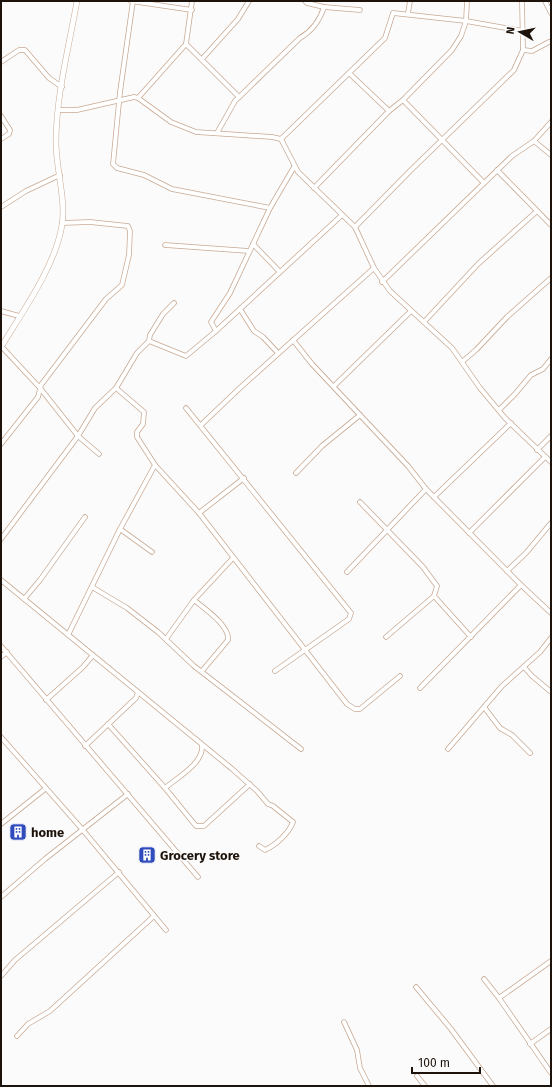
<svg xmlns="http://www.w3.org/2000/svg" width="552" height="1087" viewBox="0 0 552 1087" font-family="'Fira Sans',sans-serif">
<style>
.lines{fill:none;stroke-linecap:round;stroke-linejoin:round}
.minor-casing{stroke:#c7a993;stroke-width:5.5}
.tertiary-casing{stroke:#c7a993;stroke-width:6}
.minor{stroke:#fff;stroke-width:4}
.tertiary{stroke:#fff;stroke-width:5}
.labels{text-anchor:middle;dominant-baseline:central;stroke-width:3.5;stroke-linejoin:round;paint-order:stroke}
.poi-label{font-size:13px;font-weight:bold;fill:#1e130b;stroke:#fbfbfb;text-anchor:start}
</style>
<rect width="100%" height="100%" fill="#fbfbfb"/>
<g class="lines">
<defs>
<g id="minor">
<path d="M 131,1 L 192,10"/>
<path d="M 133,1 L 120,92 L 113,164 L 117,168 L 144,175 L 172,189 L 270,208"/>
<path d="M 545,1 L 551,13"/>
<path d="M 324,7 L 360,10"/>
<path d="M 408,13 L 410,1"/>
<path d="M 186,44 L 192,1"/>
<path d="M 523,50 L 532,51 L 549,42"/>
<path d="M 202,59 L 238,19 L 249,1"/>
<path d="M 1,62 L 19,50 L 25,50 L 49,78 L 62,87"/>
<path d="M 349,73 L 389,111"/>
<path d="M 138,98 L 186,44 L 239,97"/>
<path d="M 403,100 L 484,183"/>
<path d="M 59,110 L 77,110 L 134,97 L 138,98 L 171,122 L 196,132 L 272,137 L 281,139 L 385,38 L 393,13 L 466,21 L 523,31"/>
<path d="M 1,116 L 10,130 L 9,134 L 1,139"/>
<path d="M 217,133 L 235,101 L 300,38 C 312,31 320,20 324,7 L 307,3 L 305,1"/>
<path d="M 281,139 L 298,172 L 355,227 L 374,268 L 390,291 L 452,348 L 480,388 L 505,418 L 551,462"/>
<path d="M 534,141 L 551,155"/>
<path d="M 497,170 L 551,225"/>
<path d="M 314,188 L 389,111 L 403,100 L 452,50 L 461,36 L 466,21 L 467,1"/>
<path d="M 1,207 L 26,191 L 60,175"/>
<path d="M 355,227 L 410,171 L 514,70 L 523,50 L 522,1"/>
<path d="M 253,244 L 280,272"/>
<path d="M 165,245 L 249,251"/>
<path d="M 382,282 L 512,156 L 534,141 L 551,122"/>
<path d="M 240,309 L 254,331 L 263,337 L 278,353"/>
<path d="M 1,311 L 19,316"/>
<path d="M 424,322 L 478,264 L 537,211"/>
<path d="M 216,331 L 211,322 L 230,293 L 270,208 L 294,167"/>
<path d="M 293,340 L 312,364 L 408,466 L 426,489 L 521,585 L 551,613"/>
<path d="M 149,341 L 186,356 L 216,331 L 342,215"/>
<path d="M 1,346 L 40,388 L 78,436 L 99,454"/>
<path d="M 463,361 L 476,350 L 507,317 L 551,278"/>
<path d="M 334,386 L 410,312"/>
<path d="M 116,388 L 144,412 L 143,424 L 137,432 L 137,437 L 155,465 L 199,513 L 347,704 L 355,709 L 360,709 L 400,676"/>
<path d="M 186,408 L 351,613 L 349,619 L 275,671"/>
<path d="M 499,410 L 515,394 L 531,375 L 543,369 L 551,359"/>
<path d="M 201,425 L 242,386 L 374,268"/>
<path d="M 1,444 L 38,397 L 41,385 L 106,299 L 122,285 L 129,255 L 130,231 L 128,226 L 90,222 L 62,223"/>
<path d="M 537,450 L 551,436"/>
<path d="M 296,473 L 322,446 L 360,415"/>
<path d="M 434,497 L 511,423"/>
<path d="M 360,502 L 423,567 L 437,586 L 434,596 L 471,637"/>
<path d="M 199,513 L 244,478"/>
<path d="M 120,529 L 152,552"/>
<path d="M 469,533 L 545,457"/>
<path d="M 1,539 L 78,436 L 95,408 L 116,388 L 137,353 L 149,341 L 150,335 L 163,314 L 174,303"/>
<path d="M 507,571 L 526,553 L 551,523"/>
<path d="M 347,572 L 426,489"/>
<path d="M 1,580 L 231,768 L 257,791 L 268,804 L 273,806 L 293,822 C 289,833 276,845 265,850 L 259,846"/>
<path d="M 92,587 L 127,608 L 158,632 L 194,666 L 301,749"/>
<path d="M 24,599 L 40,580 L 85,517"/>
<path d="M 194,600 C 205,609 230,626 228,640 L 202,671"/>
<path d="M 68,635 L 120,529 L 155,465"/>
<path d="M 386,637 L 434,596"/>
<path d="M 166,639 L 194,600 L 233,558"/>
<path d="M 1,646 L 198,877"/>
<path d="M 1,657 L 7,652"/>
<path d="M 524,667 L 532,676 L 551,692"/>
<path d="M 420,688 L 521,585"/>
<path d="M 46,700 L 83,667 L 93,655"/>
<path d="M 484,707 L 500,728 L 512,735 L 530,753"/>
<path d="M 108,724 L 165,788 L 196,826 L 204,826 L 250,784"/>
<path d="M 1,737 L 82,829 L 166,930"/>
<path d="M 85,746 L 136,698 L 138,692"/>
<path d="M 448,749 L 502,686 L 540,652 L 551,638"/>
<path d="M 165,788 C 178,777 204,763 202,745"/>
<path d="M 1,824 L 45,789"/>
<path d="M 1,897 L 45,859 L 128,794"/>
<path d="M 551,961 L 499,998 L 551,1073"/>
<path d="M 1,976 L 15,960 L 119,872"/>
<path d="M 484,979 L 499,998"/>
<path d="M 416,987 L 451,1029 L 493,1086"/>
<path d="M 344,1022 L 357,1050 L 360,1068 L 369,1086"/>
<path d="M 17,1036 L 28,1024 L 50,1011 L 154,916"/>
<path d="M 530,1044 L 551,1029"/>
<path d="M 417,1076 L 425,1086"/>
</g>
<path id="tertiary" d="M 1,347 C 23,311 55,267 62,225 C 66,200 56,168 56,143 C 56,95 69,47 77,1"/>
</defs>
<use href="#minor" class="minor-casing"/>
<use href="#tertiary" class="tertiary-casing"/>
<use href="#minor" class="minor"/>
<use href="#tertiary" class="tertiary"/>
</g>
<defs>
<symbol id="building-square" viewBox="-11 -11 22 22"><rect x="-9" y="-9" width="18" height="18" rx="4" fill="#304bbc" stroke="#fbfbfb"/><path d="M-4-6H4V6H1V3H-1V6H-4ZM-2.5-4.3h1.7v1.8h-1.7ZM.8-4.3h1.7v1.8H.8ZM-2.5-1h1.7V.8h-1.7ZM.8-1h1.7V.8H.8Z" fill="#fff"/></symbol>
</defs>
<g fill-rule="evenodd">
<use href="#building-square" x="8" y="822" width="20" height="20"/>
<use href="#building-square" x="137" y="845" width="20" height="20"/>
</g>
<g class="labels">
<g class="poi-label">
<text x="31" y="832">home</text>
<text x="160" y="855">Grocery store</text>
</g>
</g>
<rect width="552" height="1087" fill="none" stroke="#1e130b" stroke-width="4"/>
<g transform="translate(520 32) rotate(279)" stroke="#fbfbfb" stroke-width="3" paint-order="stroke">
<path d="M0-3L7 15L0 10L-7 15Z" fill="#1e130b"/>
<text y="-6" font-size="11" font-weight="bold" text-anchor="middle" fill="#1e130b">N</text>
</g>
<path d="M412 1067v6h68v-6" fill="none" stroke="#1e130b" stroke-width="2"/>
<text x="418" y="1067" font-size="12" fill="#1e130b" stroke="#fbfbfb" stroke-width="3" paint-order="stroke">100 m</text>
</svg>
